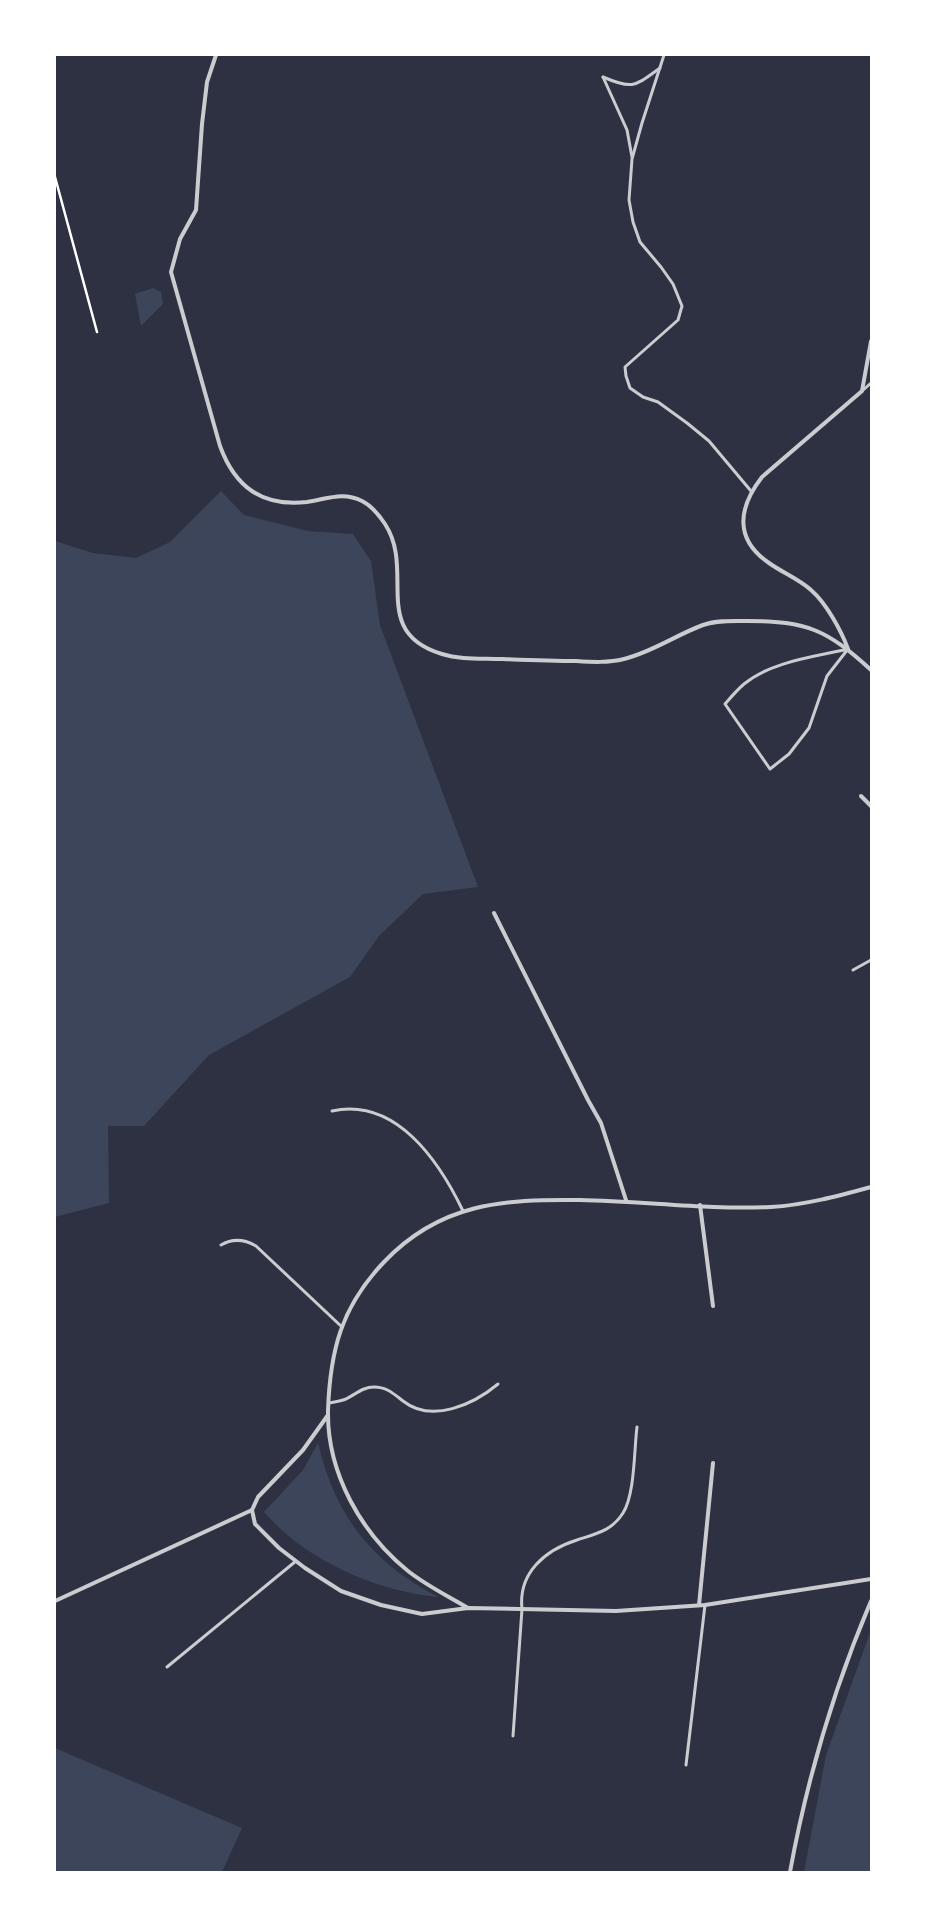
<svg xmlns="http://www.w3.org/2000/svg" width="926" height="1927" viewBox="0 0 926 1927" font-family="Quicksand,sans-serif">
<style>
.green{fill:#3c4559}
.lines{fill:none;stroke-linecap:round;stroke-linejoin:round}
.path{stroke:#fff;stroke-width:2.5}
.service{stroke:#caccd0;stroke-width:3}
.minor{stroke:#caccd0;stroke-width:4}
</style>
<rect width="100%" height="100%" fill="#2d3142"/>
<g class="green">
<path d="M 153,288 L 161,292 L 163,304 L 141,326 L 135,294 Z"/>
<path d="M 221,491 L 244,515 L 308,531 L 353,534 L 371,561 L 380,625 L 478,887 L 423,894 L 379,936 L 350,977 L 209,1055 L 144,1126 L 108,1126 L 109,1203 L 55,1217 L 55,541 L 93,553 L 136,558 L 170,542 Z"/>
<path d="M 318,1443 C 335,1516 373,1564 439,1597 C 377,1592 305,1560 264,1512 L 303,1470 Z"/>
<path d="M 871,1630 L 871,1872 L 804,1872 L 826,1755 Z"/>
<path d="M 55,1748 L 242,1828 L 222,1872 L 55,1872 Z"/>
</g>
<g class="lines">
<path class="path" d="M 55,177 L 97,332"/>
<g class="service">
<path d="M 664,55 L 642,123 L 632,159 L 629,200 L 633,222 L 640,242 L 661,267 L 673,284 L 682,306 L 678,320 L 625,367 L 626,376 L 630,388 L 643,397 L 658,402 L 687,423 L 709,441 L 751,491"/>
<path d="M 603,77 L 627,130 L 632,157"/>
<path d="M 603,77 C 633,90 635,86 660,68"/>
<path d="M 862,391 L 871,383"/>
<path d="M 848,649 L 827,676 L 809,728 L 789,754 L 770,769 L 725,704 C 731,697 737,690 744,684 C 772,661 815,657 848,649 Z"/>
<path d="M 853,970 L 871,960"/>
<path d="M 332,1111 C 396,1097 439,1161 463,1211"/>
<path d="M 221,1245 C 233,1238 244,1239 256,1246 L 342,1327"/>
<path d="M 329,1403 C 335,1402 341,1401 346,1399 C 356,1394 363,1387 374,1387 C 387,1387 394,1394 403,1401 C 432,1424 474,1404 498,1384"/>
<path d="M 167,1667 L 296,1561"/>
<path d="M 513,1736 L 522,1609 C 518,1573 545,1550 577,1540 C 595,1534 612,1531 623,1513 C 635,1494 634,1450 637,1427"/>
<path d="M 686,1765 L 705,1605"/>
</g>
<g class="minor">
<path d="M 216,55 L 207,82 L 202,124 L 196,210 L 180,239 L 171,272 L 220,446 C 235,487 262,507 307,502 C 327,499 343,491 362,501 C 372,506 379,515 385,524 C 416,571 369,632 442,654 C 461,660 483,658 503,659 C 527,660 551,661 576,661 C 592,662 608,663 624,659 C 652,652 676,635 703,625 C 717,620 733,621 747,621 C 808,621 827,630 871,670"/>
<path d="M 848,649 C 841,630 826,603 811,590 C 799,579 783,573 769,563 C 734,539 738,508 762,477 L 862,391 L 871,341"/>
<path d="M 861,796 L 871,806"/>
<path d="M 494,913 L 588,1100 L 601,1123 L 626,1200"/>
<path d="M 700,1205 L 713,1306"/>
<path d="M 328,1415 L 303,1450 L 258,1497 L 252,1510 L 255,1524 L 279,1548 L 305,1568 L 341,1591 L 381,1605 L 422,1614 L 468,1608 L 616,1611 L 705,1605 L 871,1579"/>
<path d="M 55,1601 L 252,1510"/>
<path d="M 699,1605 L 713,1463"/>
<path d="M 468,1608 C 448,1596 427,1586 408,1571 C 361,1533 327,1473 328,1411 C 330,1351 341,1307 384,1262 C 440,1203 503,1199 580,1200 C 644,1201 707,1210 771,1207 C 805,1205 838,1196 871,1187"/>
<path d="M 790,1872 C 807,1779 834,1688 871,1601"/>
</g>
</g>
<rect width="926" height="1927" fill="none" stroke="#ffffff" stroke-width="112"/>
</svg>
